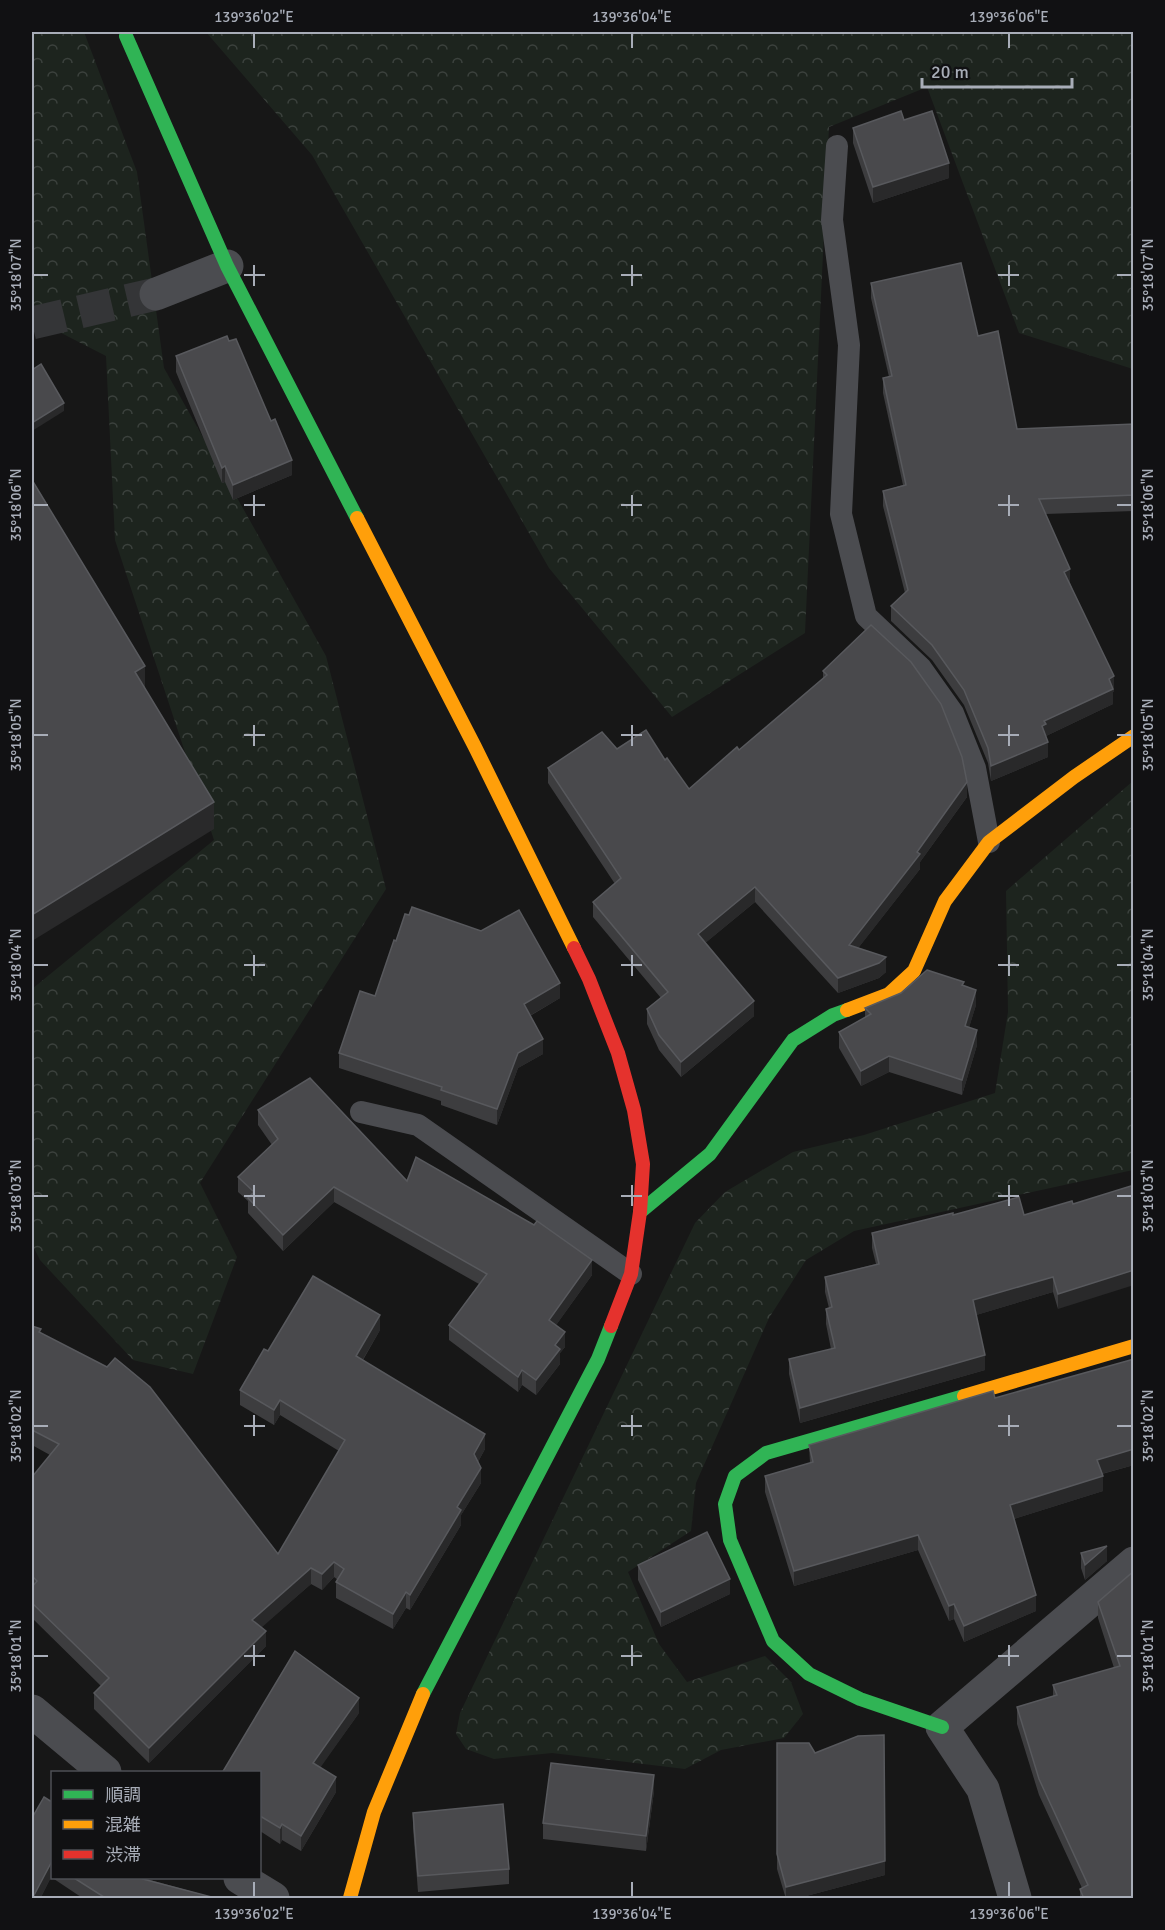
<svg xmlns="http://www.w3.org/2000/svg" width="1165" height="1930" viewBox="0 0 1165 1930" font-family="Signika,'Noto Sans JP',sans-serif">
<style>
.forest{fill:url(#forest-crowns)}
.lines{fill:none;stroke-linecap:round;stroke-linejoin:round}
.street-tunnel{stroke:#343537;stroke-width:33;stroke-dasharray:33 16;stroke-linecap:butt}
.lane{stroke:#4b4c50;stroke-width:22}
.street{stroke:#4b4c50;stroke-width:33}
.fast{stroke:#30b455;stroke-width:14}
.slow{stroke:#ff9f0a;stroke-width:14}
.jam{stroke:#e5322d;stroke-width:14}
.wall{fill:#3d3d3f}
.shaded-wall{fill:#29292a}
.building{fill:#49494c;stroke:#58595d;stroke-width:1.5}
.ticks{fill:none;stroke:#a8adb8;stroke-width:2}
.neatline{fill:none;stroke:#a8adb8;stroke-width:2}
.ticks-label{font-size:15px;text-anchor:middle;fill:#a8adb8}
</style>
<defs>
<pattern id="forest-crowns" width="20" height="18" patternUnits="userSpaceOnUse" patternTransform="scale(1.5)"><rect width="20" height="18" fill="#1d241e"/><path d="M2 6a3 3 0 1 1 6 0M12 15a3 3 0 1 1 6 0" fill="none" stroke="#3b413d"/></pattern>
</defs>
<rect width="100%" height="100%" fill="#171717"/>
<g class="forest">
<path d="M 32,32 L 84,32 L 137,172 L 164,368 L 326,656 L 386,889 L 200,1183 L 237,1257 L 193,1374 L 133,1360 L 40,1260 L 32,1244 L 32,989 L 214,840 L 115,540 L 106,356 L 32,318 Z"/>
<path d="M 206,32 L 1133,32 L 1133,369 L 1019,333 L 927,87 L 829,127 L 805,633 L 672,717 L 549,568 L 312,155 Z"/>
<path d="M 1133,781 L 1133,1170 L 854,1231 L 806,1260 L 769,1318 L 696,1483 L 691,1531 L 628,1572 L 659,1644 L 687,1682 L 765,1656 L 791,1682 L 803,1714 L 784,1738 L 721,1750 L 685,1769 L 552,1753 L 494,1759 L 466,1749 L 456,1734 L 460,1713 L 695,1223 L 725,1192 L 793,1152 L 864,1135 L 995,1093 L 1008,1012 L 1006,891 Z"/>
</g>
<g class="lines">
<path class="street-tunnel" d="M 32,323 L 156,294"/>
<g class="lane">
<path d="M 837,146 L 832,220 L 849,345 L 841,514 L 866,616 L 921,668 L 953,713 L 975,768 L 989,842"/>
<path d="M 361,1112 L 418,1125 L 631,1274"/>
</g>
<g class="street">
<path d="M 156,294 L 227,266"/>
<path d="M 32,1711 L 105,1772"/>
<path d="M 240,1878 L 273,1898"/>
<path d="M 1015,1898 L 983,1789 L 942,1727 L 1134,1563"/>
</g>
<g class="fast">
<path d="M 126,36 L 227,266 L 357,518"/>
<path d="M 640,1212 L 710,1154 L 793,1040 L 833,1015 L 847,1010"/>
<path d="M 423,1694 L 598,1359 L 611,1326"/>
<path d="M 942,1727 L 860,1699 L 809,1674 L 773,1641 L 730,1540 L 725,1504 L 735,1476 L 766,1453 L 964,1396"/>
</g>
<g class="slow">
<path d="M 357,518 L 475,747 L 574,948"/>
<path d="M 847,1010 L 889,994 L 914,971 L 945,901 L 989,842 L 1074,777 L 1134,736"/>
<path d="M 964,1396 L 1134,1346"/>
<path d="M 350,1898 L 374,1812 L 423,1694"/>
</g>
<path class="jam" d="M 574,948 L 589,979 L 618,1053 L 634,1110 L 643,1164 L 640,1212 L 631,1274 L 611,1326"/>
</g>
<g class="wall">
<path d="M 904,120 L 949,178 L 873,203 L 853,143 L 853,128 Z"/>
<path d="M 871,283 L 978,336 L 1017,429 L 1134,424 L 1134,511 L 1045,514 L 1070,583 L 1114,691 L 1113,692 L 1113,704 L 1046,736 L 1048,757 L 991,781 L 988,763 L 964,705 L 932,660 L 891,621 L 891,606 L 905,593 L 883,506 L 883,491 L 903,485 L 883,393 L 883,378 L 889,377 L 871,298 Z"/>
<path d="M 176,356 L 292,475 L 233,500 L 225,482 L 222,483 L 176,372 Z"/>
<path d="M 823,671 L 967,797 L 920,862 L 920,869 L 858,948 L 886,972 L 879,978 L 838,993 L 755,902 L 705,943 L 754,1016 L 681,1077 L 659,1050 L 647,1024 L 647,1009 L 661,998 L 593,917 L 593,902 L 615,884 L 548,783 L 548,768 L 617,749 L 689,789 L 739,750 L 823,679 Z"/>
<path d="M 396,941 L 560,998 L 530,1016 L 543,1054 L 518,1068 L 497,1125 L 441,1105 L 441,1101 L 339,1068 L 339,1053 L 375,996 Z"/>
<path d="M 964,986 L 976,1005 L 969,1027 L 977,1045 L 962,1095 L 889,1072 L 861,1086 L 839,1048 L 839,1032 L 865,1017 L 865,1008 Z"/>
<path d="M 258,1110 L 407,1181 L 592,1275 L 556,1325 L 565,1347 L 560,1353 L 560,1364 L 536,1395 L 522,1385 L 518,1392 L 449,1340 L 449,1325 L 479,1284 L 334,1202 L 283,1251 L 248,1213 L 248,1201 L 238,1192 L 238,1177 L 272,1145 L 258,1125 Z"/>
<path d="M 1072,1201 L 1058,1309 L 1053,1292 L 976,1315 L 985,1370 L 800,1423 L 789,1374 L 789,1359 L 831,1349 L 826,1324 L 826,1309 L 829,1308 L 825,1292 L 825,1277 L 876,1264 L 872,1248 L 872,1233 L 953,1215 L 1024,1215 Z"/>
<path d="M 32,1326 L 41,1333 L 278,1554 L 339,1451 L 280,1415 L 274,1425 L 240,1405 L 240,1390 L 268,1351 L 380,1330 L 363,1360 L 485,1449 L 478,1462 L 481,1483 L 461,1515 L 461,1525 L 410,1610 L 406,1608 L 393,1629 L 336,1598 L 336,1582 L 338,1580 L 334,1577 L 322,1590 L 311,1584 L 261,1627 L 266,1646 L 149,1763 L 94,1709 L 94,1693 L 101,1686 L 32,1618 L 32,1477 L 50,1455 L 32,1445 Z"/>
<path d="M 1134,1359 L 1134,1465 L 1102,1474 L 1103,1491 L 1014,1519 L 1036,1611 L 964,1642 L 954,1619 L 949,1621 L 918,1550 L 794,1586 L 765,1492 L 765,1476 L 810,1463 L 809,1445 L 995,1398 Z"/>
<path d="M 1081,1553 L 1107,1561 L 1085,1580 L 1081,1568 Z"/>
<path d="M 638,1565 L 730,1594 L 661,1627 L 638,1580 Z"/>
<path d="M 1134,1571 L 1134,1899 L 1080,1899 L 1080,1889 L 1082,1888 L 1039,1795 L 1017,1724 L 1017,1707 L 1053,1696 L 1053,1685 L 1114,1668 L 1098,1618 L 1098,1602 Z"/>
<path d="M 359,1713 L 320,1767 L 336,1792 L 301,1851 L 282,1840 L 280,1844 L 260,1831 L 260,1773 Z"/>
<path d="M 777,1743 L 815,1753 L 885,1875 L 795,1899 L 786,1899 L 777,1869 Z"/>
<path d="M 654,1791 L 646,1851 L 543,1839 L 543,1823 Z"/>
<path d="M 52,1802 L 52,1878 L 143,1878 L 219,1899 L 84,1899 L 51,1877 L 40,1899 Z"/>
<path d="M 413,1813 L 509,1869 L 509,1884 L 418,1892 L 413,1828 Z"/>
</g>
<g class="shaded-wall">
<path d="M 949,163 L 949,178 L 873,203 L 873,187 Z"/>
<path d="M 64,403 L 64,411 L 32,431 L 32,423 Z"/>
<path d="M 292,460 L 292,475 L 233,500 L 233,485 Z"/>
<path d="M 225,466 L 225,482 L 222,483 L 222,468 Z"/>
<path d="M 1070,569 L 1070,584 L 1064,572 Z"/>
<path d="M 145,666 L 145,692 L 135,672 Z"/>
<path d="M 1114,676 L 1114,691 L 1113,692 L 1113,704 L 1046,736 L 1042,726 L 1044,721 L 1109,679 Z"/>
<path d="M 1048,742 L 1048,757 L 991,781 L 991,766 Z"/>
<path d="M 967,782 L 967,797 L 920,862 L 920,869 L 849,960 L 849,945 Z"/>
<path d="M 214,802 L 214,829 L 32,941 L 32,915 Z"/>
<path d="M 755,887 L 755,902 L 698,949 L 698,934 Z"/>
<path d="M 886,957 L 886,972 L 879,978 L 838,993 L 838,978 Z"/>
<path d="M 560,983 L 560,998 L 524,1019 L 524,1004 Z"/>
<path d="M 976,990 L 976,1005 L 965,1041 L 965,1026 Z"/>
<path d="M 754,1001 L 754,1016 L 681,1077 L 681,1062 Z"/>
<path d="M 977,1030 L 977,1045 L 962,1095 L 962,1080 Z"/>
<path d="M 543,1039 L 543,1054 L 518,1068 L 497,1125 L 497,1109 L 518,1053 Z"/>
<path d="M 889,1056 L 889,1072 L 861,1086 L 861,1071 Z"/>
<path d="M 334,1187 L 334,1202 L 283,1251 L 283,1235 Z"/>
<path d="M 592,1260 L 592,1275 L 549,1335 L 549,1320 Z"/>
<path d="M 1134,1270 L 1134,1285 L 1058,1309 L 1058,1294 Z"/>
<path d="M 1053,1277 L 1053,1292 L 973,1316 L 973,1300 Z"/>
<path d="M 380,1315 L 380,1330 L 356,1371 L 356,1356 Z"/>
<path d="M 565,1332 L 565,1347 L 560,1353 L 560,1364 L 536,1395 L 536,1380 L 555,1345 Z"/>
<path d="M 985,1355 L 985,1370 L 800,1423 L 800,1408 Z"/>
<path d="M 522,1370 L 522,1385 L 518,1392 L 518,1377 Z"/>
<path d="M 280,1400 L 280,1415 L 274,1425 L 274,1410 Z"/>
<path d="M 485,1434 L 485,1449 L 474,1469 L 474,1454 Z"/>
<path d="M 1134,1449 L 1134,1465 L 1097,1475 L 1097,1460 Z"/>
<path d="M 481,1468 L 481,1483 L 461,1515 L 461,1525 L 410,1610 L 410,1595 L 457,1507 Z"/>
<path d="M 1103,1476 L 1103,1491 L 1010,1520 L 1010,1505 Z"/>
<path d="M 918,1535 L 918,1550 L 794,1586 L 794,1571 Z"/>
<path d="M 1107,1546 L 1107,1561 L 1085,1580 L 1085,1565 Z"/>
<path d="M 334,1562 L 334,1577 L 322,1590 L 322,1574 Z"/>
<path d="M 311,1568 L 311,1584 L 252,1636 L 252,1620 Z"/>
<path d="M 730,1579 L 730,1594 L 661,1627 L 661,1612 Z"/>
<path d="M 406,1592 L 406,1608 L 393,1629 L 393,1614 Z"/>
<path d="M 1036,1595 L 1036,1611 L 964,1642 L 964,1626 Z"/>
<path d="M 954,1604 L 954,1619 L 949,1621 L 949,1606 Z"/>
<path d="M 266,1631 L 266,1646 L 149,1763 L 149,1748 Z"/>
<path d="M 359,1698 L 359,1713 L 313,1778 L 313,1763 Z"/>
<path d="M 654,1775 L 654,1791 L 646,1851 L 646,1836 Z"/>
<path d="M 336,1777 L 336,1792 L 301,1851 L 301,1836 Z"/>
<path d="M 282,1824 L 282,1840 L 280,1844 L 280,1828 Z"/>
<path d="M 885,1861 L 885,1875 L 795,1899 L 786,1899 L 786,1887 Z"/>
<path d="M 51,1863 L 51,1877 L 40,1899 L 32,1899 Z"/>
</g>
<g class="building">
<path d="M 901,111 L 904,120 L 932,111 L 949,163 L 873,187 L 853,128 Z"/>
<path d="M 961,263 L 978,336 L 998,331 L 1017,429 L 1134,424 L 1134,495 L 1039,499 L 1070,569 L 1064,572 L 1114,676 L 1109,679 L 1113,689 L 1044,721 L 1046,724 L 1042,726 L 1048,742 L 991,766 L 988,748 L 964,690 L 932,645 L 891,606 L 908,590 L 883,491 L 906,485 L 883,378 L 892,376 L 871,283 Z"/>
<path d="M 227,336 L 229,341 L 236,339 L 271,421 L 275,419 L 292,460 L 233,485 L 225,466 L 222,468 L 176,356 Z"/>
<path d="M 41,364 L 64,403 L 32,423 L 32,370 Z"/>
<path d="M 32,480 L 145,666 L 135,672 L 214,802 L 32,915 Z"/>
<path d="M 871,625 L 911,662 L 941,704 L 962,757 L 967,782 L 917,852 L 920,854 L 849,945 L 886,957 L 879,963 L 838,978 L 755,887 L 698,934 L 754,1001 L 681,1062 L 659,1035 L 647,1009 L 668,992 L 593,902 L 621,878 L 548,768 L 602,732 L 617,749 L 646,730 L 665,760 L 667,758 L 689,789 L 737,747 L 739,750 L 827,675 L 823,671 Z"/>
<path d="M 412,907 L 481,931 L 519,910 L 560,983 L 524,1004 L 543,1039 L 518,1053 L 497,1109 L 441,1090 L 442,1087 L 339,1053 L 360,991 L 375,996 L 394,940 L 396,941 L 405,914 L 409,915 Z"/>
<path d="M 927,970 L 964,982 L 962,985 L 976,990 L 965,1026 L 977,1030 L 962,1080 L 889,1056 L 861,1071 L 839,1032 L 871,1014 L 865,1008 L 901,993 Z"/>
<path d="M 310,1078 L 407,1181 L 416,1157 L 534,1225 L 537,1221 L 592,1260 L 549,1320 L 565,1332 L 555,1345 L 560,1349 L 536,1380 L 522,1370 L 518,1377 L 449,1325 L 487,1274 L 334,1187 L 283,1235 L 248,1198 L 254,1192 L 238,1177 L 278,1139 L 258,1110 Z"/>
<path d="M 1134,1185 L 1134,1270 L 1058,1294 L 1053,1277 L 973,1300 L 985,1355 L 800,1408 L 789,1359 L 835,1348 L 826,1309 L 832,1307 L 825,1277 L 879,1264 L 872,1233 L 953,1213 L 953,1215 L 1019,1197 L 1024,1215 L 1072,1201 L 1073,1204 Z"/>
<path d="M 313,1276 L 380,1315 L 356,1356 L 485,1434 L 474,1454 L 481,1468 L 457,1507 L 461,1510 L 410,1595 L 406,1592 L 393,1614 L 336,1582 L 344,1569 L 334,1562 L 322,1574 L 311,1568 L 252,1620 L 266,1631 L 149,1748 L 94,1693 L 109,1678 L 32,1603 L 32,1587 L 37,1581 L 32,1576 L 32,1477 L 59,1444 L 32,1430 L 32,1326 L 41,1329 L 39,1332 L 107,1367 L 115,1358 L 150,1387 L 278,1554 L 345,1440 L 280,1400 L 274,1410 L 240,1390 L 264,1349 L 268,1351 Z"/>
<path d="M 1134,1359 L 1134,1449 L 1097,1460 L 1103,1476 L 1010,1505 L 1036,1595 L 964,1626 L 954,1604 L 949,1606 L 918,1535 L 794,1571 L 765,1476 L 813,1462 L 809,1445 L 993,1391 L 995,1398 Z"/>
<path d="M 707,1532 L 730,1579 L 661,1612 L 638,1565 Z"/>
<path d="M 1107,1546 L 1085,1565 L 1081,1553 Z"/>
<path d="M 1134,1571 L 1134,1899 L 1084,1899 L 1080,1889 L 1088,1885 L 1039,1779 L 1017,1707 L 1057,1695 L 1053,1685 L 1120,1666 L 1098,1602 Z"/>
<path d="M 295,1651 L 359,1698 L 313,1763 L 336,1777 L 301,1836 L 282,1824 L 280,1828 L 260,1816 L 260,1773 L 222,1773 Z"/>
<path d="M 884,1735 L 885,1861 L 786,1887 L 777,1854 L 777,1743 L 809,1743 L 815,1753 L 858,1736 Z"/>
<path d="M 551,1763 L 654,1775 L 646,1836 L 543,1823 Z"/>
<path d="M 44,1797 L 52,1802 L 52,1864 L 51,1863 L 32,1899 L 32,1818 Z"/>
<path d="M 503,1804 L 509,1869 L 418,1876 L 413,1813 Z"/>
<path d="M 74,1878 L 139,1878 L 219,1899 L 107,1899 Z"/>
</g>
<path class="ticks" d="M 254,33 L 254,48M 632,33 L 632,48M 1009,33 L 1009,48M 254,265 L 254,286M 632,265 L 632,286M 1009,265 L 1009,286M 33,275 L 48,275M 244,275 L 265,275M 621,275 L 642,275M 998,275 L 1019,275M 1117,275 L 1132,275M 254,495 L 254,516M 632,495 L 632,516M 1009,495 L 1009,516M 33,505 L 48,505M 244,505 L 265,505M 621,505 L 642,505M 998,505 L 1019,505M 1117,505 L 1132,505M 254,725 L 254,746M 632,725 L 632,746M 1009,725 L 1009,746M 33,735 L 48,735M 244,735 L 265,735M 621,735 L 642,735M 998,735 L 1019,735M 1117,735 L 1132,735M 254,955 L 254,976M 632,955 L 632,976M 1009,955 L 1009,976M 33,965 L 48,965M 244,965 L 265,965M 621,965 L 642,965M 998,965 L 1019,965M 1117,965 L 1132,965M 254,1185 L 254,1206M 632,1185 L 632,1206M 1009,1185 L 1009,1206M 33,1196 L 48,1196M 244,1196 L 265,1196M 621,1196 L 642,1196M 998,1196 L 1019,1196M 1117,1196 L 1132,1196M 254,1415 L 254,1436M 632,1415 L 632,1436M 1009,1415 L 1009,1436M 33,1426 L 48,1426M 244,1426 L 265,1426M 621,1426 L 642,1426M 998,1426 L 1019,1426M 1117,1426 L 1132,1426M 254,1645 L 254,1666M 632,1645 L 632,1666M 1009,1645 L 1009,1666M 33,1656 L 48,1656M 244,1656 L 265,1656M 621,1656 L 642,1656M 998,1656 L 1019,1656M 1117,1656 L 1132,1656M 254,1882 L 254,1897M 632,1882 L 632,1897M 1009,1882 L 1009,1897"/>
<rect width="1165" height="1930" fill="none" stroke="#111113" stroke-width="66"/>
<rect x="51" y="1771" width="210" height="108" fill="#111113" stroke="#4d4f55" stroke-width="1.5"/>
<rect x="63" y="1790" width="30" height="9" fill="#30b455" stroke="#4d4f55" stroke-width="1.5"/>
<text x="105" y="1801" font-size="18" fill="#a8adb8">順調</text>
<rect x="63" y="1820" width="30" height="9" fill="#ff9f0a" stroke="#4d4f55" stroke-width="1.5"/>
<text x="105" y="1831" font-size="18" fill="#a8adb8">混雑</text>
<rect x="63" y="1850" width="30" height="9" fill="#e5322d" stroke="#4d4f55" stroke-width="1.5"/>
<text x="105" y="1861" font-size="18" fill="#a8adb8">渋滞</text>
<path d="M922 78v9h150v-9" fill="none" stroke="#a8adb8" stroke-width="3"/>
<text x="931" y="78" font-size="18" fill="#a8adb8" stroke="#111113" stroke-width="4.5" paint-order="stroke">20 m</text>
<rect x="33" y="33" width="1099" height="1864" class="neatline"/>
<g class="ticks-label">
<text x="254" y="22">139°36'02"E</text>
<text x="632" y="22">139°36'04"E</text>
<text x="1009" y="22">139°36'06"E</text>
<text transform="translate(16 275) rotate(-90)" y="5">35°18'07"N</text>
<text transform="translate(1148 275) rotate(-90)" y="5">35°18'07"N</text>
<text transform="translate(16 505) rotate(-90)" y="5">35°18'06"N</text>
<text transform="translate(1148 505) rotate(-90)" y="5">35°18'06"N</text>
<text transform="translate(16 735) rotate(-90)" y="5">35°18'05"N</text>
<text transform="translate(1148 735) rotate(-90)" y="5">35°18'05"N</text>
<text transform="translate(16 965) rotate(-90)" y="5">35°18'04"N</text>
<text transform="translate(1148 965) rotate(-90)" y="5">35°18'04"N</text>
<text transform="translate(16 1196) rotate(-90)" y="5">35°18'03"N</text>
<text transform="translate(1148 1196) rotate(-90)" y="5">35°18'03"N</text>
<text transform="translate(16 1426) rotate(-90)" y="5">35°18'02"N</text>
<text transform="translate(1148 1426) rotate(-90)" y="5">35°18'02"N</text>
<text transform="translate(16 1656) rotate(-90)" y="5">35°18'01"N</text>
<text transform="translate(1148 1656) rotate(-90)" y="5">35°18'01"N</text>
<text x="254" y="1919">139°36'02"E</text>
<text x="632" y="1919">139°36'04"E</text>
<text x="1009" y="1919">139°36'06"E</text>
</g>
</svg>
